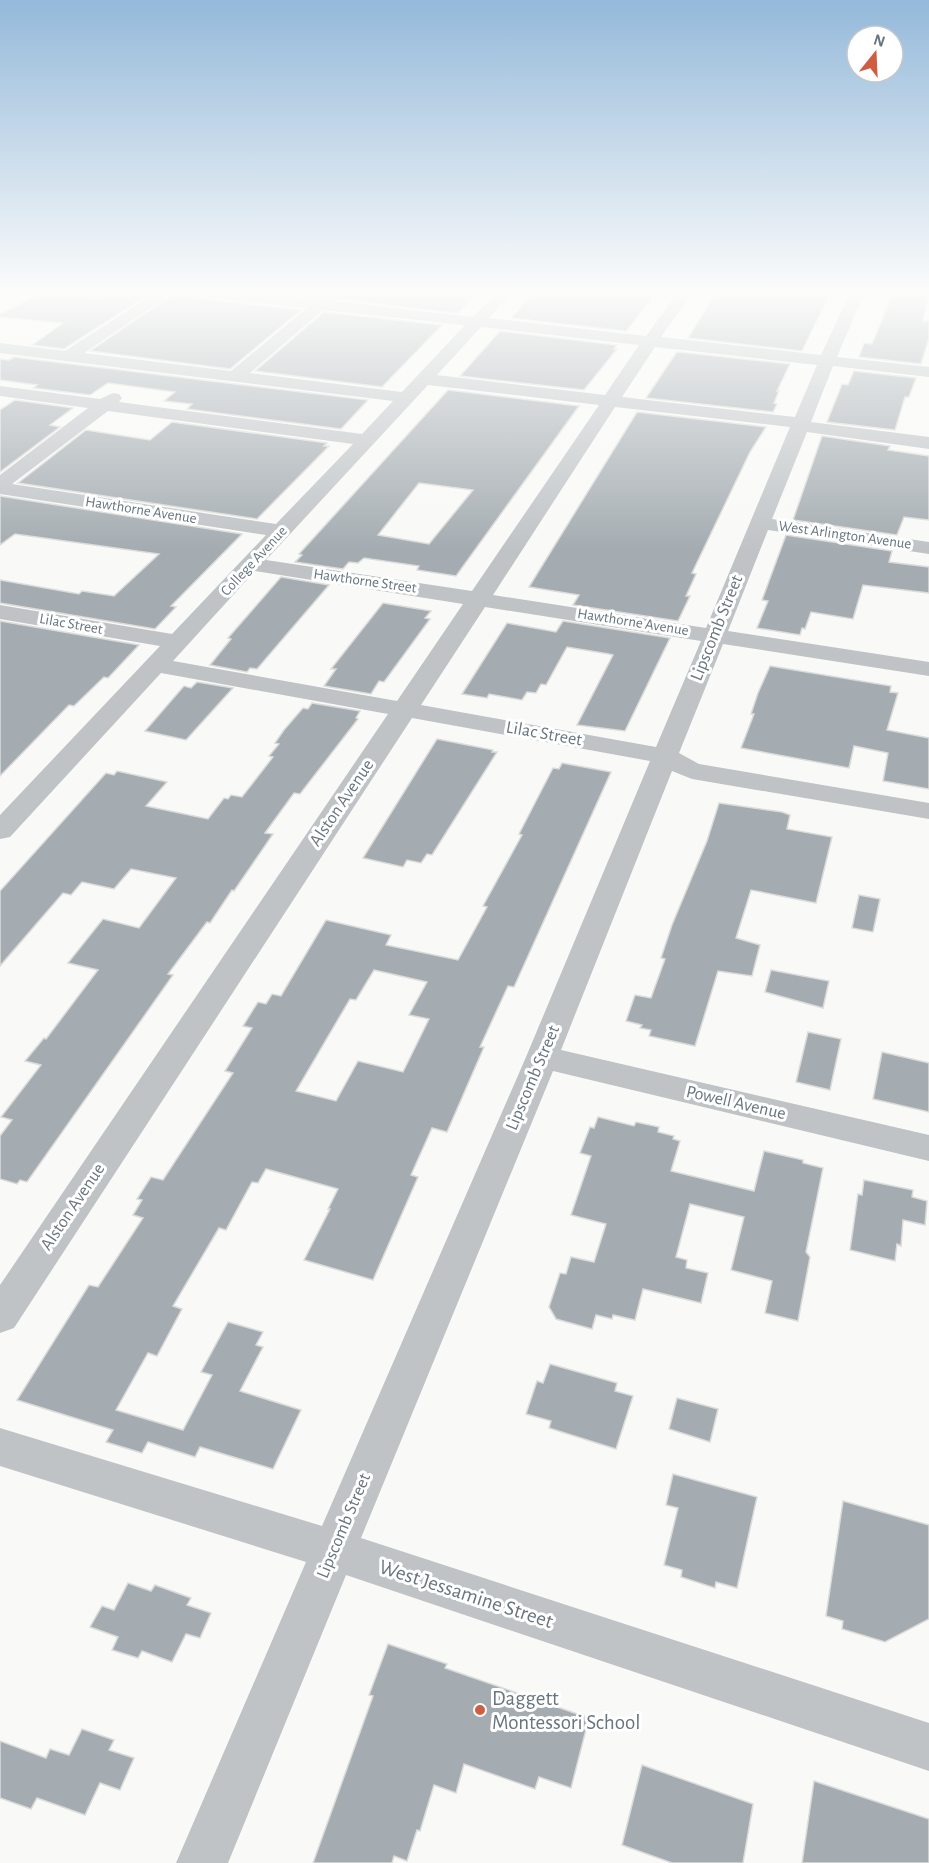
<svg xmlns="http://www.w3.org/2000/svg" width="929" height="1863" viewBox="0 0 929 1863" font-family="'Alegreya Sans',sans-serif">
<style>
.building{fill:#a4acb1;stroke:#dbdbd9;stroke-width:1.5;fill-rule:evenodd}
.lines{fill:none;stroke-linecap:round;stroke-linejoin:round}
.street{fill:#bfc3c6;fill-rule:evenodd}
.poi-dot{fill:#ce5d42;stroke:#fff;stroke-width:2}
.labels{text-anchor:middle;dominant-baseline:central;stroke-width:6;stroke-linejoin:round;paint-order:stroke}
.far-street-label{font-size:15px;fill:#67757e;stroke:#fff}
.street-label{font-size:18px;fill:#67757e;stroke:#fff}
.near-street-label{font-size:21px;fill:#67757e;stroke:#fff}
.near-poi-label{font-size:21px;fill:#67757e;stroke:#fff;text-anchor:start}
</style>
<rect width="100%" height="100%" fill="#f9f9f7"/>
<g class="building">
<path d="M 46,291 L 100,297 L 110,291 L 154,291 L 64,349 L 32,345 L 63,323 L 0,317 L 0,314 Z"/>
<path d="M 178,291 L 188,291 L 190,295 L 197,298 L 301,310 L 230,369 L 90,351 Z"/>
<path d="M 252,291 L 326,291 L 315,298 Z"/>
<path d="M 334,291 L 479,291 L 458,313 L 455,313 L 338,299 L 340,296 Z"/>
<path d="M 535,291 L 618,291 L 652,294 L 651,296 L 653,297 L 626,331 L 511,318 Z"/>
<path d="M 717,291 L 787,296 L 790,291 L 831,291 L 802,351 L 688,338 Z"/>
<path d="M 894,291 L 929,291 L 923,321 L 929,321 L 929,338 L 921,364 L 859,357 L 864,343 L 872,344 Z"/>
<path d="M 324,312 L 442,325 L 382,387 L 255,371 Z"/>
<path d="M 500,331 L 617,345 L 614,349 L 617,349 L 584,390 L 460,376 Z"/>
<path d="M 679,352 L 790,364 L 777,391 L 779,391 L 774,403 L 777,404 L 773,412 L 646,398 L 676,353 Z"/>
<path d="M 14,357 L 368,400 L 341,429 L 187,409 L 192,404 L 164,401 L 175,392 L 108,383 L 90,395 L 33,388 L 37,385 L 0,380 L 0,359 L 9,360 Z"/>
<path d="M 854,371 L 916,378 L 909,397 L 905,397 L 895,430 L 827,422 L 842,384 L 848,385 Z"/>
<path d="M 448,390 L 579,406 L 456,576 L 417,570 L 419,566 L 364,558 L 358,563 L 349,562 L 343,569 L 295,562 L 302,555 L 299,554 ZM 419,483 L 473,490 L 429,544 L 378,535 Z"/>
<path d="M 15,400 L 73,408 L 50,425 L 60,427 L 0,472 L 0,410 Z"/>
<path d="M 637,412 L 766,427 L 750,452 L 692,573 L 696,574 L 686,596 L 690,596 L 678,621 L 573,605 L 579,595 L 529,587 Z"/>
<path d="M 172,422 L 327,443 L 324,446 L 329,446 L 257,519 L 18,483 L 86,430 L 150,440 Z"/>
<path d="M 822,436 L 890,446 L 888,450 L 929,456 L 929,520 L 904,517 L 897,535 L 793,520 Z"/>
<path d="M 0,496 L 242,534 L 171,606 L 176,607 L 155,629 L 0,603 L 0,580 L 79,594 L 82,591 L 114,596 L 159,554 L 15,534 L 0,545 Z"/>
<path d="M 786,535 L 892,551 L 889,562 L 929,567 L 929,593 L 863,585 L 853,619 L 811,612 L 805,629 L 802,628 L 800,635 L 757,628 L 768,601 L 762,600 Z"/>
<path d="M 281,577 L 329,585 L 257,669 L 250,668 L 247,672 L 210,665 L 231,639 L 228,638 Z"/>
<path d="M 383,603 L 431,611 L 425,618 L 430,619 L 384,682 L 379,681 L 371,694 L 324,686 L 336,669 L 331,669 Z"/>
<path d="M 0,621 L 139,645 L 108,678 L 104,677 L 74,706 L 69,705 L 0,776 Z"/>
<path d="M 563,621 L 670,638 L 625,731 L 577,725 L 613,655 L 609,654 L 567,647 L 546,685 L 541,684 L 536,693 L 527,692 L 522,700 L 489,694 L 487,698 L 462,694 L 507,623 L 556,632 Z"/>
<path d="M 770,666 L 891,686 L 890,692 L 898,693 L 887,730 L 929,738 L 929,789 L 883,781 L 888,753 L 854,746 L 849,768 L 741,748 L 754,714 L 751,714 L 758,693 Z"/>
<path d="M 197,682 L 233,688 L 186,740 L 145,731 L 184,686 L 191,688 Z"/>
<path d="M 312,703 L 360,711 L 356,718 L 358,719 L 300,794 L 294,793 L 265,833 L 273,834 L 234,891 L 232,890 L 210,923 L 207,922 L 168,974 L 173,975 L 27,1182 L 20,1180 L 17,1184 L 0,1179 L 0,1136 L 12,1120 L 1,1117 L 41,1065 L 25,1061 L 44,1038 L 46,1039 L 98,970 L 68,963 L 103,919 L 139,928 L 176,878 L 131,869 L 114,889 L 82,882 L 71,895 L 63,893 L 0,966 L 0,891 L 106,773 L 114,775 L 117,771 L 167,782 L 146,806 L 208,819 L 224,798 L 228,799 L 231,795 L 242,797 L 273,757 L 269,756 L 279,744 L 275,743 L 284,730 L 303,708 L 308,709 Z"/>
<path d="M 437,739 L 493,750 L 492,752 L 497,752 L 432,855 L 427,854 L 421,863 L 407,860 L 403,867 L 363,858 Z"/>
<path d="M 562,763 L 611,772 L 514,987 L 508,986 L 480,1047 L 484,1047 L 447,1132 L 432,1128 L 411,1175 L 418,1177 L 373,1280 L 304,1260 L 330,1209 L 328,1209 L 338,1189 L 266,1169 L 258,1183 L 252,1182 L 226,1230 L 219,1228 L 173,1306 L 182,1309 L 157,1356 L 148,1353 L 116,1410 L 183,1430 L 212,1375 L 201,1372 L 228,1322 L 263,1332 L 256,1345 L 263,1347 L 240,1391 L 301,1410 L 273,1469 L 200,1447 L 195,1457 L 148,1442 L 142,1453 L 106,1442 L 113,1430 L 17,1400 L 89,1285 L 98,1287 L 143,1218 L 133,1215 L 142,1200 L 137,1199 L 151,1177 L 163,1180 L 233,1073 L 225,1071 L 252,1028 L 243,1026 L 258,1002 L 266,1004 L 272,994 L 281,996 L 326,920 L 391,935 L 386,945 L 458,960 L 487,907 L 483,906 L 522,835 L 519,834 L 553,768 L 559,769 ZM 374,970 L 427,982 L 409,1015 L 429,1019 L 403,1072 L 358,1061 L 336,1101 L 296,1091 L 350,999 L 356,1000 Z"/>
<path d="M 719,803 L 782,812 L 790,815 L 787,829 L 832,837 L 816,903 L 751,890 L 736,938 L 760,945 L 752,976 L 718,971 L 695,1046 L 649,1036 L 651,1030 L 640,1028 L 642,1025 L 626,1021 L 635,995 L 651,998 L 665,959 L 661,958 L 672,925 L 707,841 Z"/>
<path d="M 859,895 L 880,899 L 873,932 L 852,928 Z"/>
<path d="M 771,970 L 829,981 L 823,1008 L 765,992 Z"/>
<path d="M 808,1032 L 841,1039 L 830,1090 L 796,1082 Z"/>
<path d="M 882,1052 L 929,1063 L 929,1112 L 873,1099 Z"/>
<path d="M 598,1117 L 634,1126 L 636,1122 L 659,1127 L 658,1132 L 674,1136 L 673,1139 L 680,1141 L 671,1171 L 754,1191 L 764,1151 L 803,1160 L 803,1163 L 823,1168 L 806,1252 L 810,1257 L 798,1321 L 765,1313 L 772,1281 L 731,1270 L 744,1217 L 690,1204 L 676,1257 L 687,1260 L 686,1268 L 708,1273 L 701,1303 L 643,1289 L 635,1320 L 613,1315 L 612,1319 L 596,1315 L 592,1329 L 556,1319 L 549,1307 L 560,1273 L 566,1274 L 571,1257 L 594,1262 L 606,1224 L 571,1215 L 591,1156 L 580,1153 L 590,1127 L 594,1128 Z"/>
<path d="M 864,1180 L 913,1190 L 912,1197 L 927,1201 L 925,1225 L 903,1220 L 901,1246 L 897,1244 L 895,1261 L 850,1250 L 858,1194 L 862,1195 Z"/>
<path d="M 550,1364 L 617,1383 L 615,1391 L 633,1396 L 616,1449 L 549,1428 L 551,1421 L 526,1414 L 537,1381 L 543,1383 Z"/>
<path d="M 677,1398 L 718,1409 L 710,1442 L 669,1429 Z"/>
<path d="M 673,1474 L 757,1497 L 737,1588 L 716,1582 L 715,1588 L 681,1577 L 682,1570 L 664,1565 L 678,1508 L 666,1505 Z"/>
<path d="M 843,1501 L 929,1525 L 929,1619 L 885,1642 L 842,1629 L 843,1621 L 826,1616 Z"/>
<path d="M 128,1583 L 151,1591 L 155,1585 L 191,1598 L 187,1605 L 211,1613 L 200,1638 L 186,1634 L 172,1662 L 142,1651 L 138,1658 L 112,1650 L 118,1637 L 90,1627 L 102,1606 L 114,1610 Z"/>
<path d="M 388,1644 L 447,1664 L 445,1668 L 589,1718 L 571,1788 L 539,1777 L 535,1789 L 464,1764 L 456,1793 L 434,1785 L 420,1831 L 417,1830 L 407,1861 L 394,1856 L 392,1863 L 313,1863 L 373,1696 L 369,1695 Z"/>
<path d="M 82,1729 L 114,1740 L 109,1750 L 134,1758 L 120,1790 L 100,1783 L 85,1815 L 37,1798 L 31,1809 L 0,1798 L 0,1741 L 46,1758 L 50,1749 L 69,1755 Z"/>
<path d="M 642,1765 L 753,1804 L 743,1863 L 672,1863 L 622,1845 Z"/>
<path d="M 814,1781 L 929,1819 L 929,1863 L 802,1863 Z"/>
</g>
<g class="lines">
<path class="street" d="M 158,291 L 176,291 L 84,353 L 231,371 L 307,308 L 197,296 L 192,294 L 190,291 L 235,291 L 316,300 L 330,291 L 338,296 L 333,301 L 473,317 L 498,291 L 513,291 L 489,318 L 646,336 L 679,291 L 694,291 L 661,337 L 821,355 L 851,291 L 865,291 L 837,357 L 929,367 L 929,377 L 833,366 L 811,422 L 929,437 L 929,449 L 807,432 L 772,519 L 929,542 L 929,554 L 768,530 L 728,631 L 929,662 L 929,676 L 723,644 L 679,753 L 699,764 L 929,803 L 929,819 L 692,779 L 672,771 L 561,1050 L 929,1135 L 929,1161 L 553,1071 L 361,1538 L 929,1723 L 929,1771 L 346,1575 L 228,1863 L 176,1863 L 306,1562 L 0,1466 L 0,1428 L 322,1526 L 526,1057 L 650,761 L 412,718 L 14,1328 L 0,1333 L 0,1285 L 388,714 L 161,673 L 10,837 L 0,839 L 0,815 L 160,646 L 0,619 L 0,605 L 172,634 L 266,535 L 0,494 L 0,475 L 88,408 L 0,396 L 0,386 L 100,399 L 113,393 L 119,394 L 122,398 L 119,402 L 362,434 L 393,401 L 0,353 L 0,343 L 65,351 ZM 323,310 L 465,325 L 402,392 L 250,373 ZM 481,327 L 639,345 L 605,395 L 437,375 ZM 655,347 L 817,365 L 795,417 L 622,397 ZM 428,385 L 599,405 L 472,591 L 266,560 ZM 615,407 L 790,427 L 706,628 L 493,595 ZM 108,411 L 353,444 L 276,524 L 12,484 ZM 255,571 L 463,604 L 397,701 L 173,661 ZM 485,607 L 701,641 L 656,747 L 421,705 Z"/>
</g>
<linearGradient id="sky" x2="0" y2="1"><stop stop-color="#94b9da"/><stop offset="0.53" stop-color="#fcfcfb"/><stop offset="1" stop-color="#fcfcfb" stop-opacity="0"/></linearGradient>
<rect width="929" height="551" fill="url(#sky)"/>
<circle class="poi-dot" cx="480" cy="1710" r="6"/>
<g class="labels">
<g class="far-street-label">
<text transform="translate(141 510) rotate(9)">Hawthorne Avenue</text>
<text transform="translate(845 535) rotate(8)">West Arlington Avenue</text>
<text transform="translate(254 561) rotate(-47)">College Avenue</text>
<text transform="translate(365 581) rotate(8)">Hawthorne Street</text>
<text transform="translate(633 622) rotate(9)">Hawthorne Avenue</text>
<text transform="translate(71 624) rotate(10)">Lilac Street</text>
</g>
<g class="street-label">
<text transform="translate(717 628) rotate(-68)">Lipscomb Street</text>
<text transform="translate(544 734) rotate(10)">Lilac Street</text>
<text transform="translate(342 803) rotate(-56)">Alston Avenue</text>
<text transform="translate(533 1078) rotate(-67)">Lipscomb Street</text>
<text transform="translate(736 1103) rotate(13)">Powell Avenue</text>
<text transform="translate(73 1207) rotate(-56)">Alston Avenue</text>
<text transform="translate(344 1526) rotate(-67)">Lipscomb Street</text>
</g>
<g class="near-street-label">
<text transform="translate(466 1594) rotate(18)">West Jessamine Street</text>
</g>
<g class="near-poi-label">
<text x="492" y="1698">Daggett<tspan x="492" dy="24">Montessori School</tspan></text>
</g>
</g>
<g transform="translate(875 54) rotate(18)"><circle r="28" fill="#ffffff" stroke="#c2c8cb" stroke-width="1.5"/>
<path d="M0-4.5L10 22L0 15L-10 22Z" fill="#ce5d42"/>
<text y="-9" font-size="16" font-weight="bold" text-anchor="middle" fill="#67757e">N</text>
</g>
</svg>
